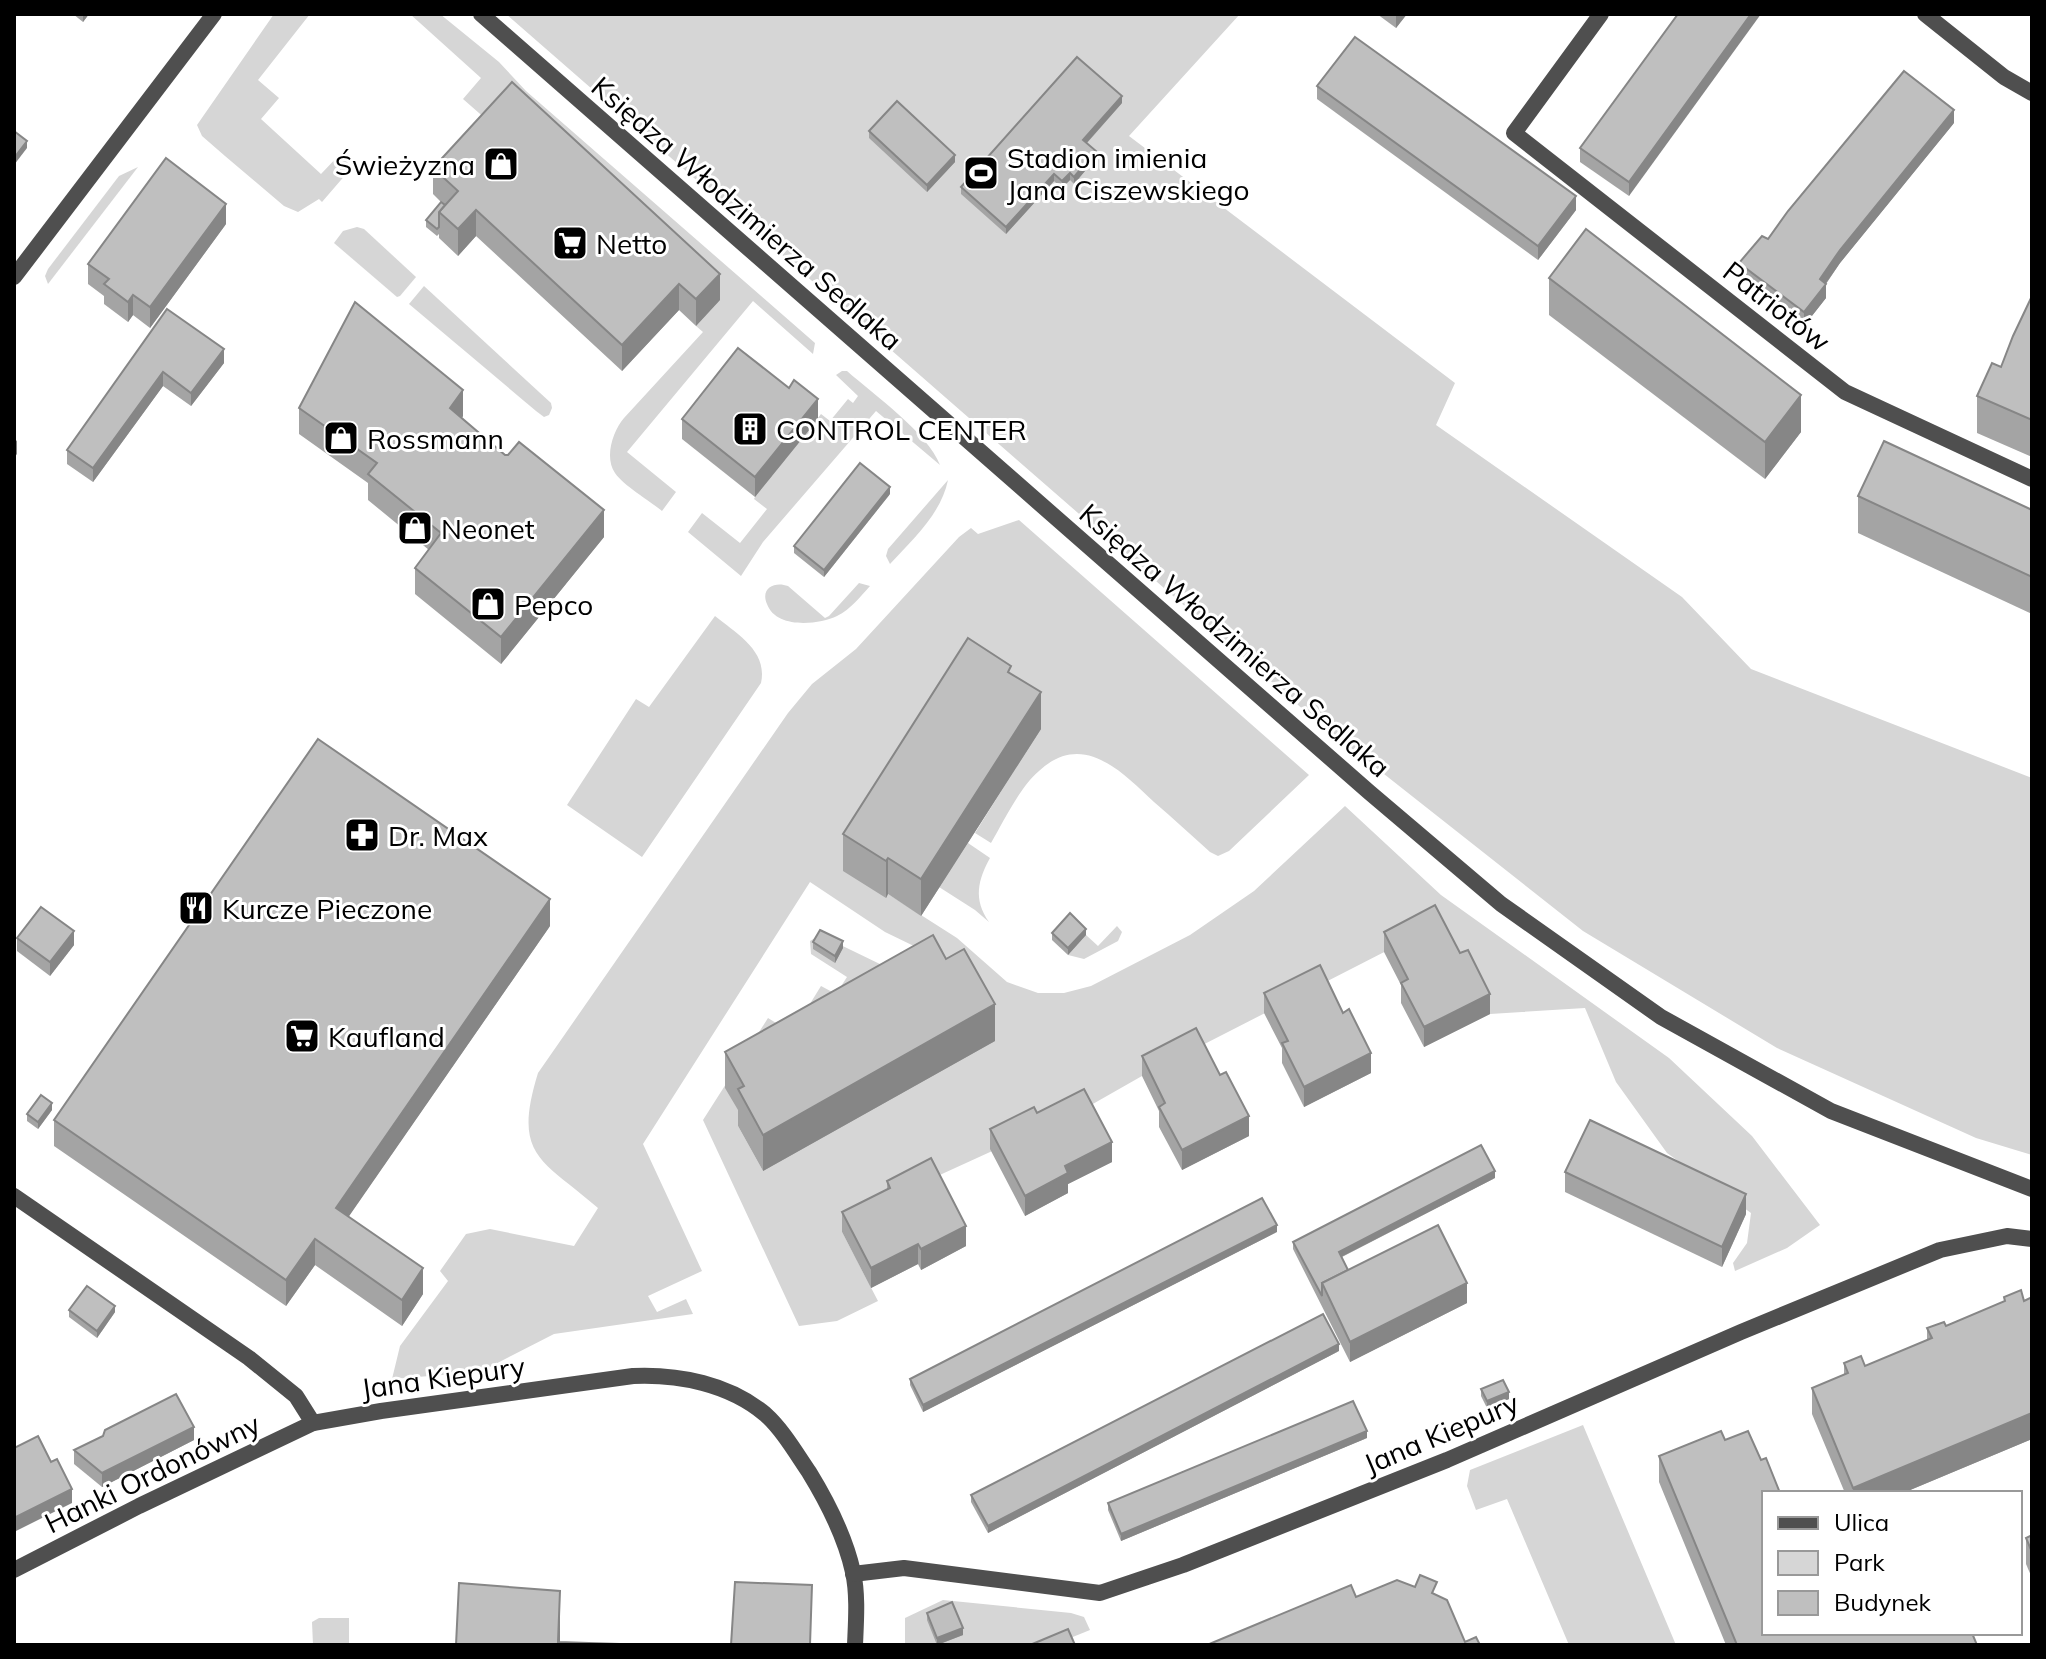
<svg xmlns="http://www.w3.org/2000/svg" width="2046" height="1659" viewBox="0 0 2046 1659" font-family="Mulish,sans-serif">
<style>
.green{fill:#d6d6d6}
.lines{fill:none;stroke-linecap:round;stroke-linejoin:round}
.minor{stroke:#4f4f4f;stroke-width:16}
.tertiary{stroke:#4f4f4f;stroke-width:16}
.wall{fill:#a4a4a4}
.shaded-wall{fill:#868686}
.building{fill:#bfbfbf;stroke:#868686;stroke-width:2}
.labels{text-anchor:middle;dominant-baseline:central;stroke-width:6;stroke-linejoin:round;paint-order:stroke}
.poi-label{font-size:28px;fill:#000;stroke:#fff;text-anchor:start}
.street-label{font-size:28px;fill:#000;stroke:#fff}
</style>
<rect width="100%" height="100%" fill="#fff"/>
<g class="green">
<path d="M 274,14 L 310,14 L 258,80 L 279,98 L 261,119 L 321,174 L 340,154 L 348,163 L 347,173 L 322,202 L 319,199 L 298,212 L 284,206 L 225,156 L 202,136 L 197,125 Z"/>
<path d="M 410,14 L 440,14 L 499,62 L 526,91 L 815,343 L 813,354 L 753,301 L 627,452 L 676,492 L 662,511 C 650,501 624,486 615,473 C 604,457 613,431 624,418 L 703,332 L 696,326 L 720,300 L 495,127 L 463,99 L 481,78 Z"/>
<path d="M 506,14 L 1240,14 L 1129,136 L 1455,383 L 1436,425 L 1682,597 L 1751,669 L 2032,778 L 2032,1155 L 1976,1138 L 1777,1048 L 1583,931 L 1313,718 Z"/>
<path d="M 138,167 L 48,284 L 45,276 L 48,269 L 119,176 Z"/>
<path d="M 357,227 L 364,229 L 416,277 L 400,296 L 397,297 L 334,243 L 343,231 Z"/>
<path d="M 424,286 L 551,403 L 552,408 L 549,415 L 544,417 L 536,411 L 409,304 Z"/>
<path d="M 842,371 L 847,371 C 874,395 928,433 940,465 L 876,411 L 763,542 L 741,576 L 688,532 L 702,513 L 740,543 L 767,509 L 754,499 L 755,497 L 821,414 L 830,421 L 848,399 L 853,403 L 858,396 L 836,375 Z"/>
<path d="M 948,480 C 941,514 913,539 890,564 L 886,556 L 888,549 Z"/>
<path d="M 1019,520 L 1309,775 L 1229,851 L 1218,856 L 1210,852 C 1191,835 1173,818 1154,802 C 1122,772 1083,730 1039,771 C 1020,787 1004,821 991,843 L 975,833 L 1040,729 L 1008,708 L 885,898 L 888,894 L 957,938 L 1007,982 L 1038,993 L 1064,993 L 1091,986 L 1190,935 L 1254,891 L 1345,806 L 1441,895 L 1669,1058 L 1752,1136 L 1820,1225 L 1787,1248 L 1735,1271 L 1733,1263 L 1747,1243 L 1751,1213 L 1667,1153 L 1616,1082 L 1585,1008 L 1490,1014 L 1468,970 L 1435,926 L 1142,1076 L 1084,1109 L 931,1179 L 842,1232 L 878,1301 L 837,1321 L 799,1326 L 703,1120 L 768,1018 L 807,1042 L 744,1122 L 738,1126 L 763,1171 L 918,948 L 885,932 L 810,882 L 643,1144 L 702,1271 L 648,1296 L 657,1312 L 686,1299 L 693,1314 L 554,1334 L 480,1372 L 392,1379 L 400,1346 L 448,1281 L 440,1271 L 466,1234 L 490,1229 L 574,1246 L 598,1208 C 542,1159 512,1157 538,1073 L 788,713 L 812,684 L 856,649 L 959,537 L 971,528 L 978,534 Z"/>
<path d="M 859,583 L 870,586 C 860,597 851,609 837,616 C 818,625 776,629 767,604 C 760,588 775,581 788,586 L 825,618 L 829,616 Z"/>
<path d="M 715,616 C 737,634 768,651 761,683 L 642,857 L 567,805 L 636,699 L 649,707 Z"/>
<path d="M 968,843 L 990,858 C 978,880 973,899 989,922 L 975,910 L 939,887 Z"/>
<path d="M 1117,926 L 1122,932 L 1118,941 L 1084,959 L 1068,955 L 1086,935 L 1098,946 Z"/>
<path d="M 820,935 L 884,966 L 800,1020 L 821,986 L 836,994 L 847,977 L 811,954 L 810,941 Z"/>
<path d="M 1583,1425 L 1676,1645 L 1569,1645 L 1507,1499 L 1476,1510 L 1467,1486 L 1470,1470 Z"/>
<path d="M 943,1600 L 1071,1613 L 1084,1617 L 1090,1630 L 1053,1645 L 905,1645 L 905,1618 Z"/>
<path d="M 319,1618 L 349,1618 L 349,1645 L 313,1645 L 312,1622 Z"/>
</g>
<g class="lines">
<g class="minor">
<path d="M 481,14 L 1369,792 L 1501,904 L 1661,1017 L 1831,1111 L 2032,1189"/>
<path d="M 1601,14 L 1514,133 L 1845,392 L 2032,479"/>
<path d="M 1925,14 L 2004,77 L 2032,93"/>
<path d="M 14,1196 L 249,1358 L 296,1396 L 313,1423"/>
<path d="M 14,1570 L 139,1506 L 313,1423 L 381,1411 L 633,1376 C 679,1374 729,1384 765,1414 C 782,1429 796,1453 809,1472 C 828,1503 845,1536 853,1572 C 858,1595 856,1621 855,1645"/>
<path d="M 853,1574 L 904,1568 L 1100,1593 L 1183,1565 L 1447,1460 L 1741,1332 L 1940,1250 L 2007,1236 L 2032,1239"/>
</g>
<path class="tertiary" d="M 14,277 L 214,14"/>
</g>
<g class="wall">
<path d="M 73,14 L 89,14 L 83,22 Z"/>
<path d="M 1377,14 L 1407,14 L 1396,28 Z"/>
<path d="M 1678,14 L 1629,196 L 1580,162 L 1580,148 Z"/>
<path d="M 1317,86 L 1576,210 L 1538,260 L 1317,99 Z"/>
<path d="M 1122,103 L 1087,143 L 1096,158 L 1074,184 L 1070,180 L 1062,188 L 1054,181 L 1006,234 L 961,194 L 961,187 Z"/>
<path d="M 1954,123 L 1840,263 L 1826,284 L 1826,298 L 1804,326 L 1739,277 L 1739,263 L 1768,239 Z"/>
<path d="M 869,131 L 955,162 L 927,192 L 869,138 Z"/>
<path d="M 433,168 L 720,300 L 696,326 L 679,310 L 622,371 L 476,236 L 458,256 L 439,238 L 439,234 L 437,236 L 426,227 L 426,220 L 441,202 L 433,194 Z"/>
<path d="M 226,224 L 150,328 L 133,315 L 128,322 L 104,304 L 104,296 L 88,284 L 88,264 Z"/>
<path d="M 1549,278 L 1801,432 L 1765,479 L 1549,315 Z"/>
<path d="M 2032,296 L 2032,457 L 1977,433 L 1977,396 L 2001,367 Z"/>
<path d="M 167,309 L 224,363 L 191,406 L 163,386 L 93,482 L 67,464 L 67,450 Z"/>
<path d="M 789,388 L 818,419 L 755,497 L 682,439 L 682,419 Z"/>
<path d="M 299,408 L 463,416 L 462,418 L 604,537 L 501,664 L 415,594 L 415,568 L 429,550 L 368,500 L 368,483 L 299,434 Z"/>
<path d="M 890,494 L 824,577 L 794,553 L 794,546 Z"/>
<path d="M 1858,496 L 2032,510 L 2032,614 L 1858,533 Z"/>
<path d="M 1011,674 L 1041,729 L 921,916 L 888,894 L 886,898 L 843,871 L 843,834 Z"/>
<path d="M 550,926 L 348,1217 L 423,1294 L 402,1326 L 315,1265 L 286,1306 L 54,1146 L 54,1120 Z"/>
<path d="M 1384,932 L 1490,1014 L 1424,1047 L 1401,1003 L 1401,985 L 1384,952 Z"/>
<path d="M 1052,933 L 1086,935 L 1068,955 L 1052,940 Z"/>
<path d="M 17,938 L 74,945 L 50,976 L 17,951 Z"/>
<path d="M 813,942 L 843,948 L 835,963 L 813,949 Z"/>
<path d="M 1264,993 L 1371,1073 L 1304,1107 L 1282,1063 L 1282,1048 L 1264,1013 Z"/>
<path d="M 995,1041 L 763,1171 L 738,1126 L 738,1110 L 725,1088 L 725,1052 Z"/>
<path d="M 1142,1056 L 1249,1136 L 1182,1170 L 1159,1127 L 1159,1111 L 1142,1076 Z"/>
<path d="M 52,1110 L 38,1129 L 27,1121 L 27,1114 Z"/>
<path d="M 1037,1113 L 1112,1162 L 1068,1184 L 1068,1193 L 1025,1216 L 990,1149 L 990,1129 Z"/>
<path d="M 1565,1172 L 1746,1214 L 1722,1267 L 1565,1192 Z"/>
<path d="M 1495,1178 L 1342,1257 L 1348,1270 L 1467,1303 L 1350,1362 L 1293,1249 L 1293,1242 Z"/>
<path d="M 887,1181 L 966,1246 L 921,1270 L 918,1264 L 871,1288 L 842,1232 L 842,1212 L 887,1189 Z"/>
<path d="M 1277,1232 L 923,1412 L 910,1385 L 910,1379 Z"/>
<path d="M 2004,1297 L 2032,1439 L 1903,1493 L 1845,1493 L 1812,1414 L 1812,1388 L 1844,1375 L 1844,1363 L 1865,1366 L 1927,1340 L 1927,1328 L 1946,1326 L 2004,1301 Z"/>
<path d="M 69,1310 L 115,1312 L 97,1338 L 69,1317 Z"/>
<path d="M 1339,1351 L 988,1533 L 971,1502 L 971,1495 Z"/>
<path d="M 1481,1389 L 1509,1399 L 1487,1408 L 1481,1396 Z"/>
<path d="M 1367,1438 L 1121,1541 L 1108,1510 L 1108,1503 Z"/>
<path d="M 194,1440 L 102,1487 L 74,1464 L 74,1450 Z"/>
<path d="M 1725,1440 L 1764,1633 L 1977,1645 L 1726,1645 L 1659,1482 L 1659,1456 Z"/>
<path d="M 2032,1535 L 2032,1578 L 2026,1564 L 2026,1538 Z"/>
<path d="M 927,1613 L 963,1635 L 937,1645 L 927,1620 Z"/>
</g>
<g class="shaded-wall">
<path d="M 83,14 L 89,14 L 83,22 Z"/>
<path d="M 1397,14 L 1407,14 L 1396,28 L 1396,15 Z"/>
<path d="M 1751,14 L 1761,14 L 1629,196 L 1629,182 Z"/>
<path d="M 1122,96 L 1122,103 L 1083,147 L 1083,140 Z"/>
<path d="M 1954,110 L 1954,123 L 1840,263 L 1822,289 L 1826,284 L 1826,298 L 1804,326 L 1804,312 L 1820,279 L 1840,250 Z"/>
<path d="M 27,141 L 27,148 L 14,165 L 14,158 Z"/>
<path d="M 1096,151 L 1096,158 L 1074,184 L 1074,177 Z"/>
<path d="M 955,155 L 955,162 L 927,192 L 927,185 Z"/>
<path d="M 1070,173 L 1070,180 L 1062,188 L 1062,181 Z"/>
<path d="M 1054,174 L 1054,181 L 1006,234 L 1006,227 Z"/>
<path d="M 1576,196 L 1576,210 L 1538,260 L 1538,246 Z"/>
<path d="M 226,204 L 226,224 L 150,328 L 150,307 Z"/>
<path d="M 476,210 L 476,236 L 458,256 L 458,229 Z"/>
<path d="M 720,274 L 720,300 L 696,326 L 696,299 Z"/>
<path d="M 679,284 L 679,310 L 622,371 L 622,345 Z"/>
<path d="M 133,295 L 133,315 L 128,322 L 128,302 Z"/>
<path d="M 224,349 L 224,363 L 191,406 L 191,393 Z"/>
<path d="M 163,372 L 163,386 L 93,482 L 93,468 Z"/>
<path d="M 463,390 L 463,416 L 450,435 L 450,408 Z"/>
<path d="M 1801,395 L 1801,432 L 1765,479 L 1765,442 Z"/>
<path d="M 818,399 L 818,419 L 755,497 L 755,477 Z"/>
<path d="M 17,440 L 17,454 L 14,458 L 14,444 Z"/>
<path d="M 890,487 L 890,494 L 824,577 L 824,570 Z"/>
<path d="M 604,510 L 604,537 L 501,664 L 501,637 Z"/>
<path d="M 1041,692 L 1041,729 L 921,916 L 921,879 Z"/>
<path d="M 888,858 L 888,894 L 886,898 L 886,861 Z"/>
<path d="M 550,899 L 550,926 L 336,1235 L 336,1208 Z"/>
<path d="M 1086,929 L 1086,935 L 1068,955 L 1068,948 Z"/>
<path d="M 74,931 L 74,945 L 50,976 L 50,962 Z"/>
<path d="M 843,941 L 843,948 L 835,963 L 835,956 Z"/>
<path d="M 1490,994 L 1490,1014 L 1424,1047 L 1424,1027 Z"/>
<path d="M 995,1004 L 995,1041 L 763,1171 L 763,1135 Z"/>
<path d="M 1371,1053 L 1371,1073 L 1304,1107 L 1304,1087 Z"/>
<path d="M 52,1103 L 52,1110 L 38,1129 L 38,1122 Z"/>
<path d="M 1249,1116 L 1249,1136 L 1182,1170 L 1182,1150 Z"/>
<path d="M 1112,1142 L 1112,1162 L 1068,1184 L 1068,1193 L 1025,1216 L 1025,1196 L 1065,1166 Z"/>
<path d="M 1495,1171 L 1495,1178 L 1339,1258 L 1339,1252 Z"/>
<path d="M 1746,1194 L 1746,1214 L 1722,1267 L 1722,1247 Z"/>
<path d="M 1277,1225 L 1277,1232 L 923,1412 L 923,1405 Z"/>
<path d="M 966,1226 L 966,1246 L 921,1270 L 921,1249 Z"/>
<path d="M 315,1239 L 315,1265 L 286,1306 L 286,1280 Z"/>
<path d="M 918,1244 L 918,1264 L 871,1288 L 871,1268 Z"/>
<path d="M 423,1268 L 423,1294 L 402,1326 L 402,1300 Z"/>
<path d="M 1467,1283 L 1467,1303 L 1350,1362 L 1350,1342 Z"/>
<path d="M 115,1306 L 115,1312 L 97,1338 L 97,1331 Z"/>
<path d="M 1339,1344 L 1339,1351 L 988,1533 L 988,1526 Z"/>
<path d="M 1509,1392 L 1509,1399 L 1487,1408 L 1487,1401 Z"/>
<path d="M 2032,1413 L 2032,1439 L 1903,1493 L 1853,1493 L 1853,1488 Z"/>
<path d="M 194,1427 L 194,1440 L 102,1487 L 102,1473 Z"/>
<path d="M 1367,1431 L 1367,1438 L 1121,1541 L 1121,1534 Z"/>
<path d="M 72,1489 L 72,1503 L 14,1532 L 14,1518 Z"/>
<path d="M 560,1591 L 560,1645 L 558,1645 Z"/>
<path d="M 963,1628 L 963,1635 L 937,1645 L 937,1638 Z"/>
</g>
<g class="building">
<path d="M 1678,14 L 1751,14 L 1629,182 L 1580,148 Z"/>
<path d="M 1355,37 L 1576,196 L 1538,246 L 1317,86 Z"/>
<path d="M 1077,57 L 1122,96 L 1083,140 L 1096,151 L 1074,177 L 1070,173 L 1062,181 L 1054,174 L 1006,227 L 961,187 Z"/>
<path d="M 1904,71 L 1954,110 L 1840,250 L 1820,279 L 1826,284 L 1804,312 L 1739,263 L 1762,236 L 1768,239 L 1788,211 Z"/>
<path d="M 512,82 L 720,274 L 696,299 L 679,284 L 622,345 L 476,210 L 458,229 L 439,212 L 458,191 L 433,168 Z"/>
<path d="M 897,101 L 955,155 L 927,185 L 869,131 Z"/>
<path d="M 14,131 L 27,141 L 14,158 Z"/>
<path d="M 166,158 L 226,204 L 150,307 L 133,295 L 128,302 L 104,284 L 109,279 L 88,264 Z"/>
<path d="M 441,202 L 445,205 L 439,212 L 439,227 L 437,229 L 426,220 Z"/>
<path d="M 1586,229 L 1801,395 L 1765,442 L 1549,278 Z"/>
<path d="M 2032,296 L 2032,420 L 1977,396 L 1992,363 L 2001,367 L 2013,336 Z"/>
<path d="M 355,302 L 463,390 L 450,408 L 505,455 L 508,455 L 519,442 L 604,510 L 501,637 L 415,568 L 441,533 L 368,474 L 377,463 L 299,408 Z"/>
<path d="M 167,309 L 224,349 L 191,393 L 163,372 L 93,468 L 67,450 Z"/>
<path d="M 738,348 L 789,388 L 794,380 L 818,399 L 755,477 L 682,419 Z"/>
<path d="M 1884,441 L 2032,510 L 2032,577 L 1858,496 Z"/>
<path d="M 860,463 L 890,487 L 824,570 L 794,546 Z"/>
<path d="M 968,638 L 1011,666 L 1008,672 L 1041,692 L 921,879 L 888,858 L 886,861 L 843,834 Z"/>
<path d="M 318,739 L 550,899 L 336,1208 L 423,1268 L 402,1300 L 315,1239 L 286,1280 L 54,1120 Z"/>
<path d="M 1435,905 L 1460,953 L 1468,950 L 1490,994 L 1424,1027 L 1401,983 L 1408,979 L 1384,932 Z"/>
<path d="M 41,907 L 74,931 L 50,962 L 17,938 Z"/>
<path d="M 1070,913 L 1086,929 L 1068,948 L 1052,933 Z"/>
<path d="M 820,930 L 843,941 L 835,956 L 813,942 Z"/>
<path d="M 933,935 L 946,959 L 964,949 L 995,1004 L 763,1135 L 738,1089 L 744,1086 L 725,1052 Z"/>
<path d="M 1320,965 L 1343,1013 L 1349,1009 L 1371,1053 L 1304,1087 L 1282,1043 L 1288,1041 L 1264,993 Z"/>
<path d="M 1196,1028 L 1220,1075 L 1226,1072 L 1249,1116 L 1182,1150 L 1159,1107 L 1165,1103 L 1142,1056 Z"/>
<path d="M 1084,1089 L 1112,1142 L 1065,1166 L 1068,1173 L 1025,1196 L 990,1129 L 1034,1107 L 1037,1113 Z"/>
<path d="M 41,1095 L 52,1103 L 38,1122 L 27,1114 Z"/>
<path d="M 1590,1120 L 1746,1194 L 1722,1247 L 1565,1172 Z"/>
<path d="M 1481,1145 L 1495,1171 L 1339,1252 L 1348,1270 L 1322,1283 L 1322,1296 L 1293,1242 Z"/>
<path d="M 931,1158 L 966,1226 L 921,1249 L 918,1244 L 871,1268 L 842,1212 L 890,1188 L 887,1181 Z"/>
<path d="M 1262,1198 L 1277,1225 L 923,1405 L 910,1379 Z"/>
<path d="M 1438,1225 L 1467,1283 L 1350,1342 L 1322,1283 Z"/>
<path d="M 87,1286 L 115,1306 L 97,1331 L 69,1310 Z"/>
<path d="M 2021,1290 L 2024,1301 L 2032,1297 L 2032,1413 L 1853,1488 L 1812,1388 L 1848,1373 L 1844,1363 L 1861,1356 L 1865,1366 L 1932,1338 L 1927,1328 L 1944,1322 L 1946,1326 L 2005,1301 L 2004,1297 Z"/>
<path d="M 1323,1314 L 1339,1344 L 988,1526 L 971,1495 Z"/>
<path d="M 1503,1380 L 1509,1392 L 1487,1401 L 1481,1389 Z"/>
<path d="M 176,1394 L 194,1427 L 102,1473 L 74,1450 L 103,1436 L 105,1430 Z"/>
<path d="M 1353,1401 L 1367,1431 L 1121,1534 L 1108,1503 Z"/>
<path d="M 1721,1431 L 1725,1440 L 1748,1431 L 1761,1460 L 1766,1458 L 1780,1493 L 1764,1493 L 1764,1633 L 1972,1633 L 1977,1645 L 1737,1645 L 1659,1456 Z"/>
<path d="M 38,1436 L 51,1462 L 57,1459 L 72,1489 L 14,1518 L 14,1448 Z"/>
<path d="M 2032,1535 L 2032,1552 L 2026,1538 Z"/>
<path d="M 1420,1575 L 1437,1582 L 1432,1593 L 1447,1600 L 1465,1642 L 1476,1637 L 1480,1645 L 1207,1645 L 1351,1585 L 1356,1597 L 1397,1580 L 1415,1587 Z"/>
<path d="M 735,1582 L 812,1585 L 810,1645 L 731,1645 Z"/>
<path d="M 459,1583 L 560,1591 L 558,1642 L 651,1645 L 456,1645 Z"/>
<path d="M 952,1602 L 963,1628 L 937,1638 L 927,1613 Z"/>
<path d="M 1068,1629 L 1075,1645 L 1030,1645 Z"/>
</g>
<defs>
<symbol id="shop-square" viewBox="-11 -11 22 22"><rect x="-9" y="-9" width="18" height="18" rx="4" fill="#000" stroke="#fff"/><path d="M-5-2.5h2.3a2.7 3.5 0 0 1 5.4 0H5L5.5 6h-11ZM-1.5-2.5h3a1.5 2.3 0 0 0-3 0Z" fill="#fff"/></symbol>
<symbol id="stadium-square" viewBox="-11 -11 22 22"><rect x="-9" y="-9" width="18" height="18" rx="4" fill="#000" stroke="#fff"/><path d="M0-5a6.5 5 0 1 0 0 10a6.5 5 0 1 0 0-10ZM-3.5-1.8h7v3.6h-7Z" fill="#fff"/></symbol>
<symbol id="supermarket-square" viewBox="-11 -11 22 22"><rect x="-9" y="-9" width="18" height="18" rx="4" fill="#000" stroke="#fff"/><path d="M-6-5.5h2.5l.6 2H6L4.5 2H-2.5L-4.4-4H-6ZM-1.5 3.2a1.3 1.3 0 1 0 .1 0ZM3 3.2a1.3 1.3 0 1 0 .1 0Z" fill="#fff"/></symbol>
<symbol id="building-square" viewBox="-11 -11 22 22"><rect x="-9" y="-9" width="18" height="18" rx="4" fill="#000" stroke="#fff"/><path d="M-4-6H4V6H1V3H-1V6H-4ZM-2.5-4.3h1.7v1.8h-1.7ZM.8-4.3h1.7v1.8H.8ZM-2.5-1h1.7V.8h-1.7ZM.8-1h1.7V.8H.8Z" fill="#fff"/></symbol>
<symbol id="pharmacy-square" viewBox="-11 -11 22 22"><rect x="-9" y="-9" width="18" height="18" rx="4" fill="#000" stroke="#fff"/><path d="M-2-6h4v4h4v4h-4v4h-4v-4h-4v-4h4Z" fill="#fff"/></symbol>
<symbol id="restaurant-square" viewBox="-11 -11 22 22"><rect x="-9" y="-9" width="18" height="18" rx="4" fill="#000" stroke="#fff"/><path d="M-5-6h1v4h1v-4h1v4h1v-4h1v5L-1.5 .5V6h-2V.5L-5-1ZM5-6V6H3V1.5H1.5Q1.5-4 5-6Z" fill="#fff"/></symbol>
</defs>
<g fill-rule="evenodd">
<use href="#shop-square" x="481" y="144" width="40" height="40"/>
<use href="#stadium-square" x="961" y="153" width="40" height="40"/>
<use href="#supermarket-square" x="550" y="223" width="40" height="40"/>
<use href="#building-square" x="730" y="409" width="40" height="40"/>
<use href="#shop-square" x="321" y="418" width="40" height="40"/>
<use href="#shop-square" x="395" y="508" width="40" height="40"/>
<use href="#shop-square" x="468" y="584" width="40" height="40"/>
<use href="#pharmacy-square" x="342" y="815" width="40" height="40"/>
<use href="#restaurant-square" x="176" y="888" width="40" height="40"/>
<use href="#supermarket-square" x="282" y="1016" width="40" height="40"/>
</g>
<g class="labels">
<g class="poi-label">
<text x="1007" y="157">Stadion imienia<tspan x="1007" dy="32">Jana Ciszewskiego</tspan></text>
<text x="475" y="164" text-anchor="end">Świeżyzna</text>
<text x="596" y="243">Netto</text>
<text x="776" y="429">CONTROL CENTER</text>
<text x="367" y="438">Rossmann</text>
<text x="441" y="528">Neonet</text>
<text x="514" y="604">Pepco</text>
<text x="388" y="835">Dr. Max</text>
<text x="222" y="908">Kurcze Pieczone</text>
<text x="328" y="1036">Kaufland</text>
</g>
<g class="street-label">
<text transform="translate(747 213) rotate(41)">Księdza Włodzimierza Sedlaka</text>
<text transform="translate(1777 306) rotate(38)">Patriotów</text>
<text transform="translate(1235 640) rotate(41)">Księdza Włodzimierza Sedlaka</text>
<text transform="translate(443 1377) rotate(-8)">Jana Kiepury</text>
<text transform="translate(1441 1433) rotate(-23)">Jana Kiepury</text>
<text transform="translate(152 1473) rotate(-26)">Hanki Ordonówny</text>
</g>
</g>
<rect width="2046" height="1659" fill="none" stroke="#000000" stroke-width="32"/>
<rect x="1762" y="1491" width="260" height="144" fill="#ffffff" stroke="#999999" stroke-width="2"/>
<rect x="1778" y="1517" width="40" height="12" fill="#4f4f4f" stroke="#999999" stroke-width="2"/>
<text x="1834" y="1531" font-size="24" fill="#000000">Ulica</text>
<rect x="1778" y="1551" width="40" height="24" fill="#d6d6d6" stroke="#999999" stroke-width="2"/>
<text x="1834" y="1571" font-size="24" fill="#000000">Park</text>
<rect x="1778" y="1591" width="40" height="24" fill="#bfbfbf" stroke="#999999" stroke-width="2"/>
<text x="1834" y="1611" font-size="24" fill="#000000">Budynek</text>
</svg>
